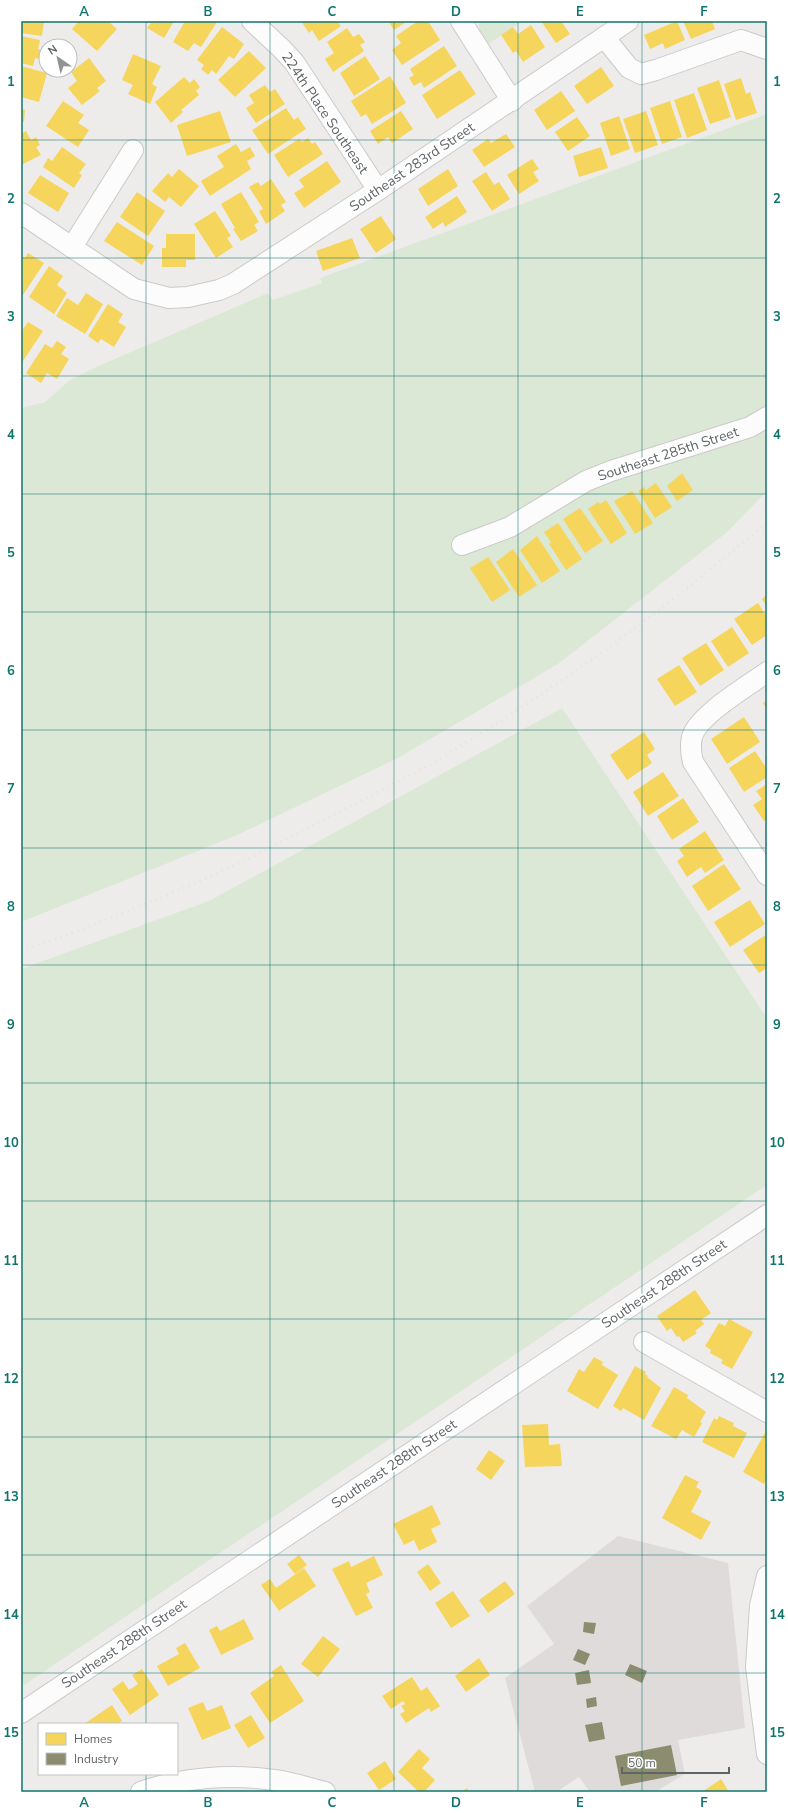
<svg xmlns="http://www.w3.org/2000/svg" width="788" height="1813" viewBox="0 0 788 1813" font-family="'Nunito Sans',sans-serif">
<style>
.industrial{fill:#dedbda}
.green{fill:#dce8d6}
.homes{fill:#f6d55c}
.industry{fill:#8c8c6e}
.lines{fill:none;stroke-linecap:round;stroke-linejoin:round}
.minor-casing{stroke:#cbcaca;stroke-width:22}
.minor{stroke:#fcfcfc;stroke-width:20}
.rail{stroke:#e3e3e2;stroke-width:3;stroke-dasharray:1 5;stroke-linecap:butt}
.grid{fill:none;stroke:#0f766e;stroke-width:1;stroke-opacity:0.55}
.labels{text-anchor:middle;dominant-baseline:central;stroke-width:4;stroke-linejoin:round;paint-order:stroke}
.street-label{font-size:14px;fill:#5f6467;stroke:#fff}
.neatline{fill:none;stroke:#0f766e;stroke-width:1.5}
.grid-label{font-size:13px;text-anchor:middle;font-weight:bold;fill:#0f766e}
</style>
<rect width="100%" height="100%" fill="#eeecea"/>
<path class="industrial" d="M 618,1536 L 728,1563 L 745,1728 L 678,1740 L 685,1774 L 655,1792 L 590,1792 L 579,1777 L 556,1792 L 535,1792 L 505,1678 L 554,1644 L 527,1606 Z"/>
<g class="green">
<path d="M 479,21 L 523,21 L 487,45 L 479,29 Z"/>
<path d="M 767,114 L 767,491 L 726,533 L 558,664 L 398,758 L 235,836 L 21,922 L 21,408 L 45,402 L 70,380 L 96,367 L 268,293 L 273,300 L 322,283 L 320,278 Z"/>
<path d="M 562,708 L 767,1018 L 767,1185 L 21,1687 L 21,969 L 209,901 Z"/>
</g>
<g class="homes">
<path d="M 21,21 L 44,21 L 42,36 L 21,33 Z"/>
<path d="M 79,21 L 108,21 L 117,29 L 97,51 L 72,29 Z"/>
<path d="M 147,21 L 174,21 L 164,38 L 147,28 L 151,23 Z"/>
<path d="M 185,21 L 215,21 L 217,22 L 201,47 L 194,43 L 188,51 L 173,42 Z"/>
<path d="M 301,21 L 337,21 L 341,26 L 319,41 L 312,30 L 309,33 Z"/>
<path d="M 388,21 L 408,21 L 394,30 Z"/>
<path d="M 418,21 L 428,21 L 440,40 L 402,65 L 392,50 L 401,43 L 396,36 Z"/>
<path d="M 541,21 L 561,21 L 570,34 L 556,43 Z"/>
<path d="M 677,21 L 685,40 L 665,49 L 663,43 L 650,49 L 644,35 Z"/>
<path d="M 683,21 L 712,21 L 715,29 L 691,39 Z"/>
<path d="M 531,25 L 545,47 L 523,62 L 516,51 L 513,53 L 501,35 L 513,27 L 518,34 Z"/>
<path d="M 222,27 L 244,44 L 234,59 L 229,56 L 216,74 L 212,70 L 208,75 L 201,69 L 204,65 L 197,60 Z"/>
<path d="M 347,28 L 353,37 L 359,34 L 365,42 L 360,45 L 364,51 L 333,72 L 325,59 L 334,53 L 327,42 Z"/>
<path d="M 21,36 L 40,40 L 38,49 L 41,50 L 39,59 L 35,58 L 33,66 L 21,63 Z"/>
<path d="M 444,46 L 457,66 L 424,88 L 421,82 L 414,86 L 409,78 L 414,75 L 410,69 Z"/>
<path d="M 249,51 L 266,68 L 235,97 L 218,80 Z"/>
<path d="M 133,54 L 161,66 L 152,84 L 157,87 L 150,104 L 128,94 L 133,85 L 122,80 Z"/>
<path d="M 365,56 L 380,79 L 354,96 L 340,73 Z"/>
<path d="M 89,58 L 106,81 L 97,88 L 100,91 L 82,105 L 68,88 L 77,81 L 71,72 Z"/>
<path d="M 21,66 L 47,73 L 39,102 L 21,97 Z"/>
<path d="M 601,67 L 614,86 L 587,104 L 574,86 Z"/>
<path d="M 460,70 L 476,94 L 437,119 L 422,95 Z"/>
<path d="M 390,76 L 406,103 L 372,124 L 366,114 L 361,117 L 351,101 Z"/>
<path d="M 184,77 L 190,83 L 194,79 L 200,87 L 196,91 L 199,95 L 181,110 L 183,112 L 171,123 L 155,102 Z"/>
<path d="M 741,78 L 746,94 L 750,92 L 757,113 L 736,120 L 724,84 Z"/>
<path d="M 719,80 L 731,117 L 710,124 L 697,88 Z"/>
<path d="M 265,85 L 270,92 L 275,89 L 285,104 L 256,123 L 246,108 L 254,103 L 249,95 Z"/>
<path d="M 561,91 L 575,111 L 547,130 L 534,110 Z"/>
<path d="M 694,93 L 707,130 L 687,138 L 674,100 Z"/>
<path d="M 63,101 L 84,115 L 78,123 L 89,130 L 78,147 L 46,126 Z"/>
<path d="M 670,101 L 682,137 L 662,144 L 650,108 Z"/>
<path d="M 286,108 L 294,120 L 298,117 L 306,129 L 268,154 L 252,130 Z"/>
<path d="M 21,109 L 25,110 L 24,122 L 21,122 Z"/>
<path d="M 220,111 L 231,142 L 187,156 L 177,125 Z"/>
<path d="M 401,111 L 413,129 L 392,143 L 388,137 L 378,144 L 370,131 Z"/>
<path d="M 646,111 L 658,145 L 635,153 L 623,119 Z"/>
<path d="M 619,116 L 630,149 L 611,156 L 600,123 Z"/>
<path d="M 577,117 L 590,136 L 568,151 L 555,132 Z"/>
<path d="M 26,131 L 31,140 L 36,137 L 40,145 L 36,147 L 41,155 L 21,165 L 21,134 Z"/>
<path d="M 506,134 L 515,147 L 484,167 L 472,150 L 488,139 L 491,143 Z"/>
<path d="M 308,138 L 312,144 L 315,142 L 323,154 L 288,177 L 274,155 L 299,139 L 302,142 Z"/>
<path d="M 236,144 L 241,152 L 250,147 L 255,156 L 247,161 L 251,169 L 210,196 L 201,181 L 224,167 L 217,156 Z"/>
<path d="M 62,147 L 86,164 L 79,173 L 82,175 L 74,188 L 43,167 L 48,158 L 52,161 Z"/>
<path d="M 601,147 L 608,168 L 579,177 L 573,156 Z"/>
<path d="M 532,159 L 539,169 L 533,172 L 539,181 L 519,194 L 507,175 Z"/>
<path d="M 327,161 L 341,182 L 304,208 L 294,193 L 304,187 L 299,180 Z"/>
<path d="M 179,169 L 199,186 L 181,207 L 169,197 L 165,202 L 152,191 L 168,173 L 172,177 Z"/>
<path d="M 448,169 L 458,186 L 428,206 L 418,189 Z"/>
<path d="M 486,172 L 494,185 L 499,182 L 510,199 L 492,211 L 472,181 Z"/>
<path d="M 40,175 L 69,193 L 58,212 L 28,193 Z"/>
<path d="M 271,179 L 286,202 L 281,205 L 285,211 L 266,224 L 259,211 L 263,209 L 249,187 L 258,182 L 261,186 Z"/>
<path d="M 137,192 L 165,211 L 148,236 L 120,217 Z"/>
<path d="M 241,192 L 259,222 L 254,225 L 258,231 L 241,241 L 233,229 L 235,228 L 221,204 Z"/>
<path d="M 457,196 L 467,212 L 445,227 L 443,222 L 433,229 L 425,217 Z"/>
<path d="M 215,211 L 231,236 L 227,238 L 233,247 L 216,258 L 194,224 Z"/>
<path d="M 381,216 L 396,239 L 376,253 L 360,229 Z"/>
<path d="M 117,222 L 154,246 L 142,265 L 104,241 Z"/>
<path d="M 166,234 L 195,234 L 195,260 L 186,260 L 186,267 L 162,267 L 162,248 L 166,248 Z"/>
<path d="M 352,238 L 360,258 L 323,271 L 316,251 Z"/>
<path d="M 28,253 L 44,263 L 23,295 L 21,294 L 21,255 L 25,258 Z"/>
<path d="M 49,266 L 63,276 L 57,285 L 67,293 L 54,314 L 29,297 Z"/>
<path d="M 86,293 L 103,304 L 85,334 L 56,316 L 67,298 L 78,305 Z"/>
<path d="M 108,304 L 123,314 L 118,322 L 126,327 L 114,347 L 101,339 L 98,343 L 88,336 Z"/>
<path d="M 28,322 L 43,331 L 21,364 L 21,328 L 23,329 Z"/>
<path d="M 57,341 L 66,347 L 61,354 L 69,359 L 57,379 L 47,373 L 41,383 L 26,373 L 45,344 L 52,348 Z"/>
<path d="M 682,473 L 693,490 L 677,501 L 667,486 Z"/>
<path d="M 656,483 L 672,507 L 655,518 L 638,491 L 644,487 L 646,490 Z"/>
<path d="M 632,491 L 653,523 L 635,534 L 614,501 Z"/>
<path d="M 606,500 L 627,533 L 611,544 L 588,509 L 598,502 L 600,504 Z"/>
<path d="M 580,508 L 603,541 L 585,553 L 563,519 Z"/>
<path d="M 558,523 L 582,559 L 566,570 L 549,544 L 551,542 L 544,532 Z"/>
<path d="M 537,536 L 560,571 L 542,583 L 520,550 Z"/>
<path d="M 513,549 L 537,585 L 519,597 L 496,562 Z"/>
<path d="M 488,557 L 510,590 L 492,602 L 470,568 Z"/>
<path d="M 767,595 L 767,607 L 762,599 Z"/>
<path d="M 758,603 L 767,617 L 767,635 L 752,645 L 734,619 Z"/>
<path d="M 732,627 L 749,653 L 728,667 L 711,641 Z"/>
<path d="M 706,643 L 724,670 L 700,686 L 682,658 Z"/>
<path d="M 679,665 L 697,692 L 675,706 L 657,679 Z"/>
<path d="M 767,701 L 767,709 L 763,703 Z"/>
<path d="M 744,717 L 760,742 L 727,764 L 711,739 Z"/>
<path d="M 644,732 L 655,749 L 647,755 L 652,763 L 627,780 L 610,755 Z"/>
<path d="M 755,751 L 767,769 L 767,777 L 744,792 L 729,768 Z"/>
<path d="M 663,772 L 679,796 L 648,816 L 633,792 Z"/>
<path d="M 767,784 L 767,819 L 764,821 L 753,805 L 762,799 L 756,791 Z"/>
<path d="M 683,798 L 699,822 L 672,840 L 657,816 Z"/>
<path d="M 705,831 L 724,860 L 705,873 L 701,867 L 687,877 L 677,861 L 684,856 L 679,849 Z"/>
<path d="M 724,864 L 741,889 L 708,911 L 692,886 Z"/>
<path d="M 750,900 L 765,924 L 730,947 L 714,922 Z"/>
<path d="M 767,934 L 767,968 L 759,973 L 743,950 Z"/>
<path d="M 695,1290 L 711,1313 L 701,1320 L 704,1324 L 695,1331 L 697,1333 L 683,1342 L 679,1336 L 677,1337 L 671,1328 L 667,1331 L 657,1316 Z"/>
<path d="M 729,1319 L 753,1332 L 732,1369 L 721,1363 L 723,1360 L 710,1353 L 711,1350 L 705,1346 L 719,1323 L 725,1326 Z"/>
<path d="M 594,1357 L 603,1362 L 602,1365 L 618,1375 L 598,1409 L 567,1391 L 579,1369 L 584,1372 Z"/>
<path d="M 635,1366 L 646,1372 L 645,1374 L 648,1376 L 647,1377 L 661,1388 L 644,1420 L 623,1408 L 621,1411 L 613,1406 Z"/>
<path d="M 674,1387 L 688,1395 L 687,1398 L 706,1412 L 700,1422 L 702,1423 L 694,1437 L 682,1430 L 676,1439 L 651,1426 Z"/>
<path d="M 719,1416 L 734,1423 L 733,1426 L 747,1433 L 734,1458 L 702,1442 L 714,1418 L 717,1420 Z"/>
<path d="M 548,1424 L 549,1445 L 560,1444 L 562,1466 L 525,1467 L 522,1425 Z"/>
<path d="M 767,1429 L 767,1479 L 764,1484 L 743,1472 Z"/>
<path d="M 489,1450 L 505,1461 L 491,1480 L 476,1469 Z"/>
<path d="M 685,1475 L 699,1482 L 696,1487 L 702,1491 L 691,1512 L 711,1522 L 701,1540 L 662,1518 Z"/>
<path d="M 432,1505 L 441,1524 L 431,1529 L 437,1542 L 419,1551 L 414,1540 L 404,1545 L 393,1524 Z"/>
<path d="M 299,1555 L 307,1565 L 295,1574 L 287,1564 Z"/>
<path d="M 374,1556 L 383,1575 L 366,1583 L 370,1592 L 366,1594 L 373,1608 L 356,1616 L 332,1569 L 349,1561 L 351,1567 Z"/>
<path d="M 428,1564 L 441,1583 L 430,1591 L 417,1572 Z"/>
<path d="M 304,1568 L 316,1586 L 279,1611 L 261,1585 L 270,1579 L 276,1588 Z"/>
<path d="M 505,1581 L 515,1594 L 488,1613 L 479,1600 Z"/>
<path d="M 453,1591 L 470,1616 L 451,1628 L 435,1603 Z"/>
<path d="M 244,1619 L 254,1639 L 221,1655 L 209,1630 L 217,1626 L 220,1631 Z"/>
<path d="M 323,1636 L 340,1649 L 318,1677 L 301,1664 Z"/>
<path d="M 185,1643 L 200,1668 L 168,1686 L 157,1666 L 179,1654 L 176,1648 Z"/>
<path d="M 479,1658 L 490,1675 L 466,1692 L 455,1676 Z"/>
<path d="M 281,1665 L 304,1701 L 270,1723 L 250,1693 L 274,1676 L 271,1672 Z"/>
<path d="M 142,1669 L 159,1695 L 130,1715 L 112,1689 L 123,1681 L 129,1690 L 138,1684 L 132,1675 Z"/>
<path d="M 412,1677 L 421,1691 L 427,1687 L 440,1706 L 431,1712 L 429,1708 L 406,1723 L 400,1714 L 405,1711 L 401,1706 L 405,1704 L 403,1701 L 391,1709 L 382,1696 Z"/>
<path d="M 203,1702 L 207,1711 L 222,1705 L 231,1728 L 202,1740 L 188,1708 Z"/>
<path d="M 112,1705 L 122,1721 L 118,1724 L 84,1724 Z"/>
<path d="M 251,1715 L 265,1738 L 248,1748 L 234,1725 Z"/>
<path d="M 419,1749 L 430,1759 L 422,1768 L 435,1780 L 424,1792 L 419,1792 L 398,1772 Z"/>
<path d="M 385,1761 L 396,1779 L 379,1790 L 367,1773 Z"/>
<path d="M 721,1779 L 729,1792 L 702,1792 Z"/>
<path d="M 467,1788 L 469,1792 L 461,1792 Z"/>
</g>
<g class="industry">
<path d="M 584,1622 L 596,1623 L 594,1634 L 583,1632 Z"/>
<path d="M 578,1649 L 590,1654 L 585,1665 L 573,1660 Z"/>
<path d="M 630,1664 L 647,1671 L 642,1683 L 625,1675 Z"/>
<path d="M 589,1670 L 591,1683 L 577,1685 L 575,1673 Z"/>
<path d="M 596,1697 L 597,1706 L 587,1708 L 586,1699 Z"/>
<path d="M 602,1722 L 605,1739 L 589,1742 L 585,1725 Z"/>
<path d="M 671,1745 L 677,1775 L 621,1786 L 615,1756 Z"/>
</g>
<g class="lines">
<defs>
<g id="minor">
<path d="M 252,21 L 281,48 L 294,62 L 378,190"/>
<path d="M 461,21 L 512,101"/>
<path d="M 604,37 L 629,68 L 641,74 L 656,70 L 741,40 L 767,49"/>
<path d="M 21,213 L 134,289 L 169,298 L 188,297 L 219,290 L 233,284 L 378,190 L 628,21"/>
<path d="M 72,247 L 133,150"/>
<path d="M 462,545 L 510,527 L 586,481 L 611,471 L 750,427 L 767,417"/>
<path d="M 767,672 C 748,686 698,715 692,737 C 690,745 691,754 693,762 L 767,875"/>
<path d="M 644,1342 L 767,1412"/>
<path d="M 767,1576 L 760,1606 L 756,1667 L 767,1754"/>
<path d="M 21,1713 L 767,1215"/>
<path d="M 141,1792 C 182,1777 231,1774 274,1780 C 291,1782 309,1788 325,1792"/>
</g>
</defs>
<use href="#minor" class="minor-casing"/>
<use href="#minor" class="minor"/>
<path class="rail" d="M 21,951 L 56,939 L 168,895 L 244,861 L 428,766 L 514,713 L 613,645 L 685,590 L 767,523"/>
</g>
<path class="grid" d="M 146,21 L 146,1724M 270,21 L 270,1792M 394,21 L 394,1792M 518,21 L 518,1792M 642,21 L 642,1792M 21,140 L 767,140M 21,258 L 767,258M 21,376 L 767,376M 21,494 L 767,494M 21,612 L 767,612M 21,730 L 767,730M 21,848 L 767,848M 21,965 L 767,965M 21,1083 L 767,1083M 21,1201 L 767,1201M 21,1319 L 767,1319M 21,1437 L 767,1437M 21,1555 L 767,1555M 21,1673 L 767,1673M 146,1774 L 146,1792"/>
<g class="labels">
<g class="street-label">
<text transform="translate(325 113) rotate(56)">224th Place Southeast</text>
<text transform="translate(412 167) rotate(-34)">Southeast 283rd Street</text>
<text transform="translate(668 454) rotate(-18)">Southeast 285th Street</text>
<text transform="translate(664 1284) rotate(-34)">Southeast 288th Street</text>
<text transform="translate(394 1464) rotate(-34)">Southeast 288th Street</text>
<text transform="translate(124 1644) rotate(-34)">Southeast 288th Street</text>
</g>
</g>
<rect width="788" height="1813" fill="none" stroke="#ffffff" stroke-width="44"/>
<rect x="38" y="1723" width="140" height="52" fill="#ffffff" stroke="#bfc1c2"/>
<rect x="46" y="1733" width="20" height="12" fill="#f6d55c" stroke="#bfc1c2"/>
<text x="74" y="1743" font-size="12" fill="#5f6467">Homes</text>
<rect x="46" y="1753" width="20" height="12" fill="#8c8c6e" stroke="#bfc1c2"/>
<text x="74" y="1763" font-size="12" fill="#5f6467">Industry</text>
<g transform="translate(58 58) rotate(326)"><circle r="19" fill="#ffffff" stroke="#bfc1c2"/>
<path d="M0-3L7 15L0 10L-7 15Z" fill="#919495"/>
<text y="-6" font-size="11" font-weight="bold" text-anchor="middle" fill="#5f6467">N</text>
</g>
<path d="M622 1767v6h107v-6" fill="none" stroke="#5f6467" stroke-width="2"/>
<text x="628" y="1767" font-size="12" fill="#5f6467" stroke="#ffffff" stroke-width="3" paint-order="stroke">50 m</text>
<rect x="22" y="22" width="744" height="1769" class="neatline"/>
<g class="grid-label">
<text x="84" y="16">A</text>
<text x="208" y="16">B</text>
<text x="332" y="16">C</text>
<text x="456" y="16">D</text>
<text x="580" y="16">E</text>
<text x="704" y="16">F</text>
<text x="11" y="86">1</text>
<text x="777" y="86">1</text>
<text x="11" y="203">2</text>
<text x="777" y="203">2</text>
<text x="11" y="321">3</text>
<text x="777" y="321">3</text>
<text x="11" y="439">4</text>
<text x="777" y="439">4</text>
<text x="11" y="557">5</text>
<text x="777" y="557">5</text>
<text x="11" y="675">6</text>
<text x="777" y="675">6</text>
<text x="11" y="793">7</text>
<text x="777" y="793">7</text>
<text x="11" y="911">8</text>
<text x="777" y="911">8</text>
<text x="11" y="1029">9</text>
<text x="777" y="1029">9</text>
<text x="11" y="1147">10</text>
<text x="777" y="1147">10</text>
<text x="11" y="1265">11</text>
<text x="777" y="1265">11</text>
<text x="11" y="1383">12</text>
<text x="777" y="1383">12</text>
<text x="11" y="1501">13</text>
<text x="777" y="1501">13</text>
<text x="11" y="1619">14</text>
<text x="777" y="1619">14</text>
<text x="11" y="1737">15</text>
<text x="777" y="1737">15</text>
<text x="84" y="1807">A</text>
<text x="208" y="1807">B</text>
<text x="332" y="1807">C</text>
<text x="456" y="1807">D</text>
<text x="580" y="1807">E</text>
<text x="704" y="1807">F</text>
</g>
</svg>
